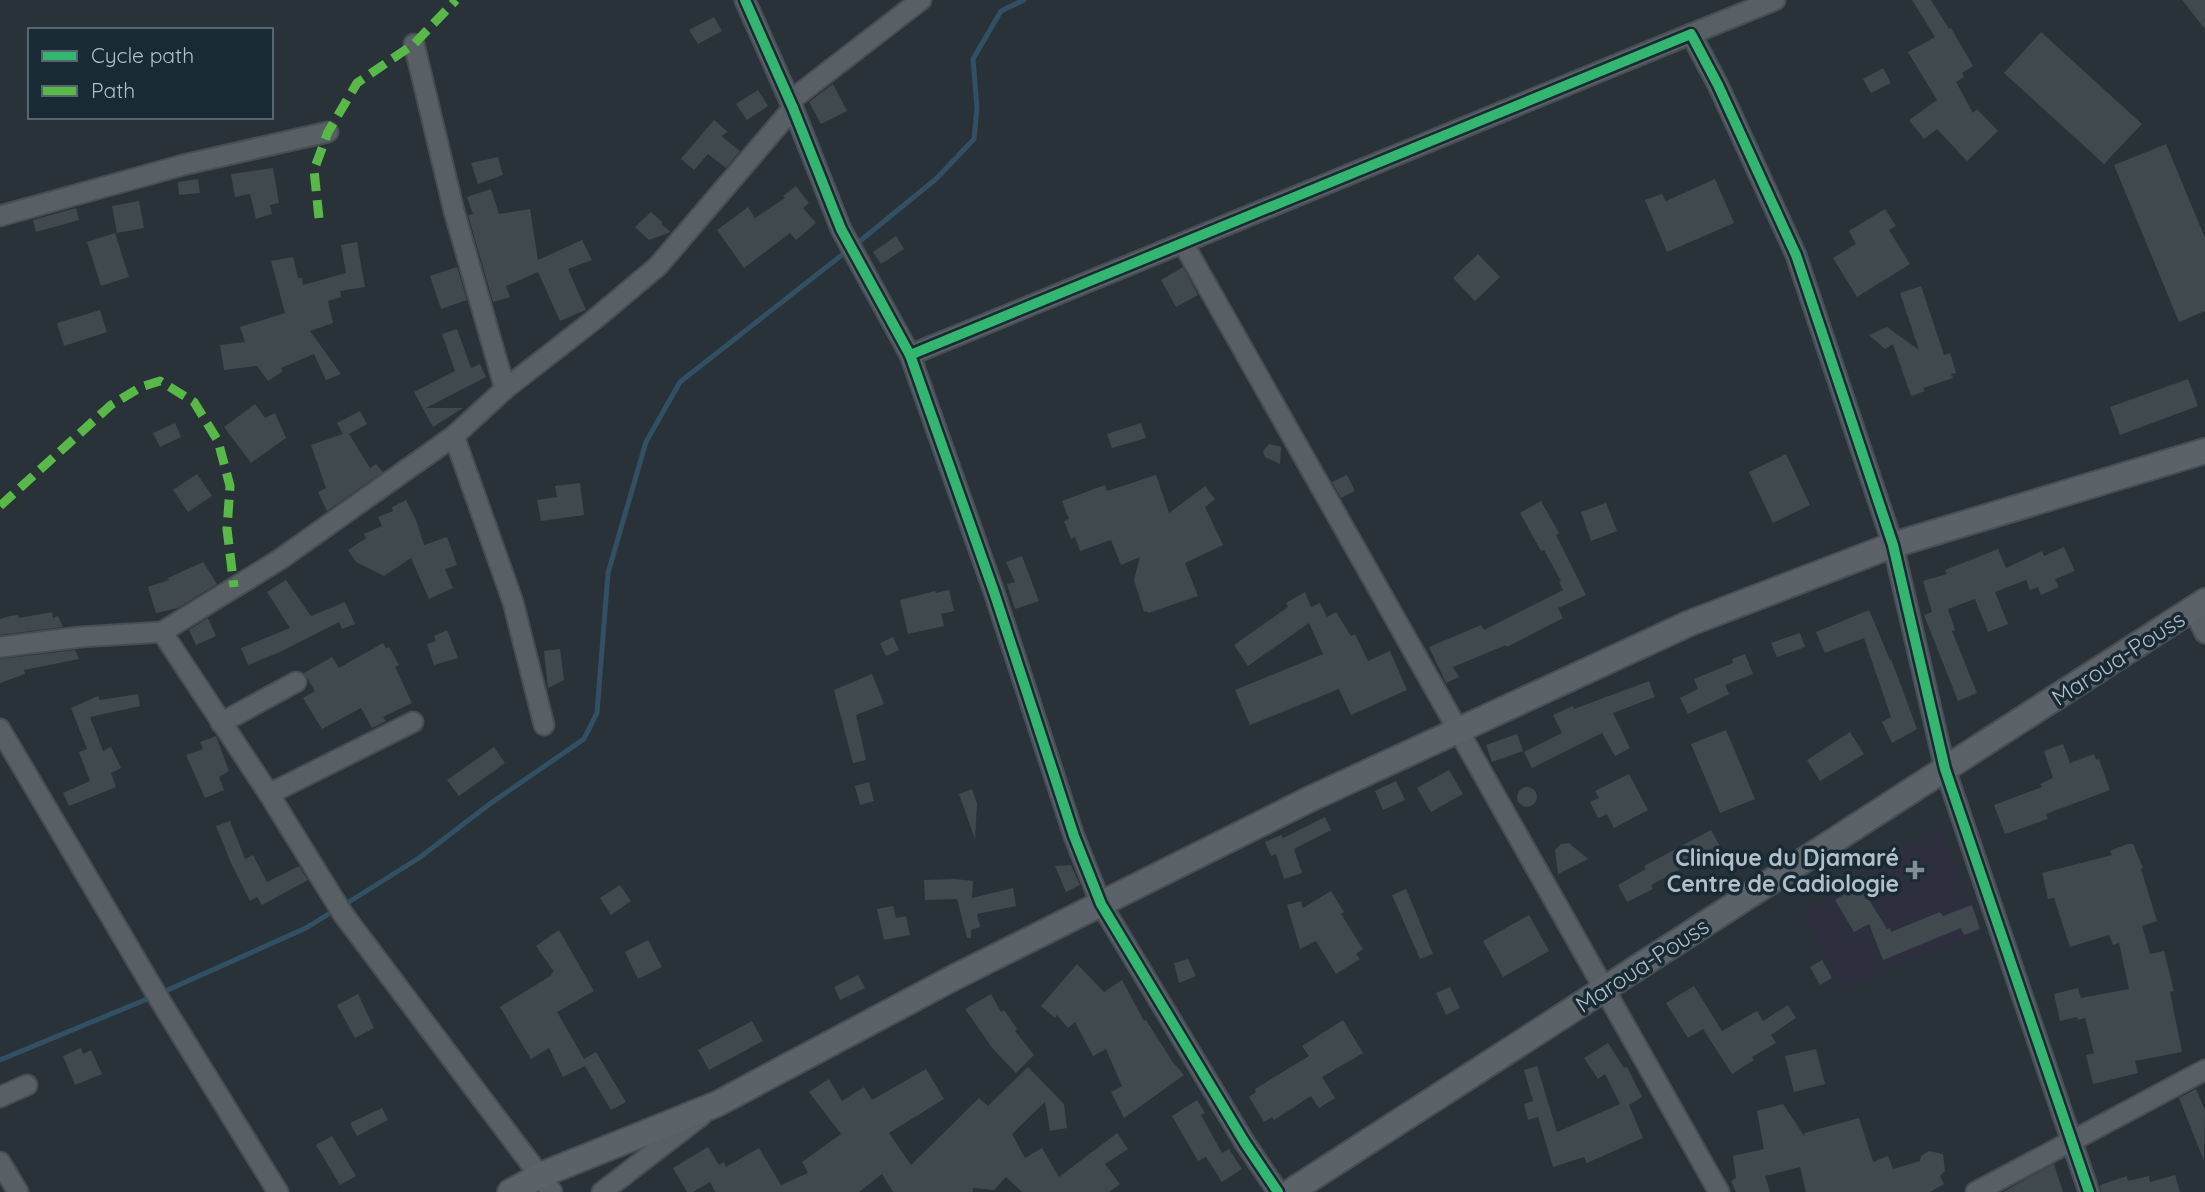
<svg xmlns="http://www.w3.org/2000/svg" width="2205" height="1192" viewBox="0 0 2205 1192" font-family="Quicksand,sans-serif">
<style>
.medical{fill:#2d2f3f}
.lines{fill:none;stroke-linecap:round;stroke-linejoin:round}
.stream{stroke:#325064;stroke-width:5}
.building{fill:#40494e}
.minor-casing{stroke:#464e53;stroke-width:23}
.major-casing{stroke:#454f55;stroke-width:28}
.minor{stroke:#586066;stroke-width:19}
.major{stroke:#5b6268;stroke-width:24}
.quiet{stroke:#58b947;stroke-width:9;stroke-dasharray:18 9;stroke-linecap:butt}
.cycleway-casing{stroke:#1a2a34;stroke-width:15}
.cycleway{stroke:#33b770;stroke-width:10}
.poi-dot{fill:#818e97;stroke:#1a2a34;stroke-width:2.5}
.labels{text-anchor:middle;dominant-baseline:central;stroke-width:7;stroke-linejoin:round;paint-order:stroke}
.street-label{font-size:23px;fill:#b1bfca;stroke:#1a2a34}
.poi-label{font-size:23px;font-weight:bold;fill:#b1bfca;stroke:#1a2a34;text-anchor:end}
</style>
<rect width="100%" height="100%" fill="#283238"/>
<path class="medical" d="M 1941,826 L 1984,933 L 1901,963 L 1842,994 L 1801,914 Z"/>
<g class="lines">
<g class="stream">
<path d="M 855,245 L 936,179 L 974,139 L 977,108 L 973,59 L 1001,11 L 1024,0"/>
<path d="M 344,905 L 419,858 L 491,803 L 584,739 L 597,713 L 608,573 L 646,442 L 680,382 L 847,251"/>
<path d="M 161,993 L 306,928 L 335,910"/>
<path d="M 0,1060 L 152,997"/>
</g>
</g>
<g class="building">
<path d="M 1912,0 L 1931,0 L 1949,29 L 1951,28 L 1973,66 L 1962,73 L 1964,77 L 1956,82 L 1973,113 L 1977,109 L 1998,131 L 1967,161 L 1937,129 L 1924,139 L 1909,120 L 1937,100 L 1908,52 L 1935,37 Z"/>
<path d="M 2182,0 L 2205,0 L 2205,29 Z"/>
<path d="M 714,17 L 722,31 L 698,44 L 689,30 Z"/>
<path d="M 2041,32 L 2142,124 L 2104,164 L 2004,73 Z"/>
<path d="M 1883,68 L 1891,83 L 1871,93 L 1863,79 Z"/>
<path d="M 833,84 L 847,111 L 821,124 L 809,102 Z"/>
<path d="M 758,90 L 768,106 L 747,120 L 736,104 Z"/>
<path d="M 714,120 L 728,132 L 721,136 L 740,151 L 726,168 L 708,154 L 694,170 L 681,159 Z"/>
<path d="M 2166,144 L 2205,238 L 2205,311 L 2179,322 L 2114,165 Z"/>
<path d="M 498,157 L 503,175 L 478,184 L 471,163 Z"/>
<path d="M 273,168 L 279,203 L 270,205 L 272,214 L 256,219 L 250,194 L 235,197 L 231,174 Z"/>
<path d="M 198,179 L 200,193 L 179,195 L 178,182 Z"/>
<path d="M 1715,179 L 1734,223 L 1667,252 L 1645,200 L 1662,194 L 1666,201 Z"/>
<path d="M 796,186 L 809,203 L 803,208 L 816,223 L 796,240 L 790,233 L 744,268 L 717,230 L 748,207 L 755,218 L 785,198 L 783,196 Z"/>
<path d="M 491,189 L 499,214 L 530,209 L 538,260 L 582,240 L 592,260 L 568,269 L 586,310 L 560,321 L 538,272 L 506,286 L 510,297 L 493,302 L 468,215 L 473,214 L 467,197 Z"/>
<path d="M 139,201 L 144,228 L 117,233 L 112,206 Z"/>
<path d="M 76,208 L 79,220 L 36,232 L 33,220 Z"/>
<path d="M 1885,209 L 1896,226 L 1889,230 L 1910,264 L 1857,297 L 1833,258 L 1856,244 L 1849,231 Z"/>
<path d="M 651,212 L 663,223 L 661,224 L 671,232 L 649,240 L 635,227 Z"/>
<path d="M 115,233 L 129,277 L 101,286 L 87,242 Z"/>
<path d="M 896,236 L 904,249 L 881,264 L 873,252 Z"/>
<path d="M 357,242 L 365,287 L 340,291 L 341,297 L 328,301 L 333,323 L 310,331 L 341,374 L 326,380 L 314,354 L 281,368 L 283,371 L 268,381 L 257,366 L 224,370 L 220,345 L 245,342 L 240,327 L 285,313 L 271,261 L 293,257 L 298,278 L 302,278 L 303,285 L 346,273 L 341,245 Z"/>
<path d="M 1478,254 L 1500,277 L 1475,301 L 1453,278 Z"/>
<path d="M 457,267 L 467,300 L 441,309 L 430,276 Z"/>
<path d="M 1183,267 L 1198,295 L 1176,307 L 1161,280 Z"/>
<path d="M 1921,286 L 1944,355 L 1950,353 L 1956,373 L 1951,374 L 1953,378 L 1923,388 L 1925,391 L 1911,396 L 1893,344 L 1885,349 L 1869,335 L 1887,327 L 1919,350 L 1900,293 Z"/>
<path d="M 100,310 L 107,332 L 64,346 L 57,323 Z"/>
<path d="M 457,329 L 471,368 L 480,364 L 486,377 L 426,408 L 463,408 L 433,427 L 414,392 L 455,371 L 442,334 Z"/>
<path d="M 2188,379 L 2198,406 L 2120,435 L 2110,407 Z"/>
<path d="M 255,404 L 265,418 L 275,413 L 286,438 L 251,463 L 224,427 Z"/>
<path d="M 360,411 L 367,424 L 349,434 L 370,468 L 376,464 L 383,472 L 327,511 L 318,492 L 326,488 L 311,445 L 343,434 L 337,423 Z"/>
<path d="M 175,423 L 181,437 L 160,447 L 153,433 Z"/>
<path d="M 1141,423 L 1146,438 L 1112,448 L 1107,434 Z"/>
<path d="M 1269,444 L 1281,447 L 1280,464 L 1265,457 L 1263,451 Z"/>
<path d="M 1786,454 L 1810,505 L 1773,523 L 1749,472 Z"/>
<path d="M 197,474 L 212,496 L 188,512 L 173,490 Z"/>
<path d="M 1156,475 L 1169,513 L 1205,486 L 1215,499 L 1205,507 L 1223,545 L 1185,563 L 1198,596 L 1148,613 L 1147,611 L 1144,612 L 1134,580 L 1140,557 L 1121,565 L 1111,540 L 1080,551 L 1075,537 L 1071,539 L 1064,521 L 1069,519 L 1062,501 L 1105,485 L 1107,491 Z"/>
<path d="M 1347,475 L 1355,491 L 1341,498 L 1332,482 Z"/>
<path d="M 580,483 L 584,515 L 541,521 L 537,500 L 557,497 L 555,486 Z"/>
<path d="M 406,500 L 416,520 L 424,545 L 447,537 L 457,565 L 445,569 L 453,588 L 429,599 L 411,558 L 384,576 L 356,562 L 348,550 L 366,538 L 364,534 L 382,526 L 378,517 L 393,511 L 392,507 Z"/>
<path d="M 1541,501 L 1559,533 L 1556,535 L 1586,595 L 1558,608 L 1563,618 L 1507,647 L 1506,645 L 1453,667 L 1459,677 L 1446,683 L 1429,647 L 1481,625 L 1484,630 L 1563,590 L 1559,582 L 1561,581 L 1544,550 L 1541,551 L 1520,513 Z"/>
<path d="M 1606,503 L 1617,531 L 1591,541 L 1581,512 Z"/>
<path d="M 2064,547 L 2075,571 L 2055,579 L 2059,587 L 2041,595 L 2038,587 L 2030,590 L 2026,580 L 1995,592 L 2008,624 L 1988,632 L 1975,599 L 1948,609 L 1955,630 L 1952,631 L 1977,693 L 1958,701 L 1924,615 L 1932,612 L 1923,581 L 1947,574 L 1945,570 L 1998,549 L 2006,568 L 2042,551 L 2044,556 Z"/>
<path d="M 1022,556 L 1039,601 L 1015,609 L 1007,584 L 1015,582 L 1006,562 Z"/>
<path d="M 203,562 L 217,584 L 178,608 L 156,613 L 148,587 L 169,580 L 168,578 Z"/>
<path d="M 286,580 L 311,616 L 345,602 L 355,624 L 342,629 L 339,622 L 280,652 L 248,665 L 241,648 L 290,628 L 267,592 Z"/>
<path d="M 949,590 L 954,611 L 941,614 L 944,626 L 908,634 L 900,600 L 935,591 L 936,593 Z"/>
<path d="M 1305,592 L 1311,607 L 1320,603 L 1327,617 L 1336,612 L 1351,636 L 1355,634 L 1368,661 L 1390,651 L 1407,690 L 1351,715 L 1339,689 L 1250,725 L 1235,690 L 1323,654 L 1309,623 L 1248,666 L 1234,645 L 1288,607 L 1286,603 Z"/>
<path d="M 1869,610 L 1890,660 L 1891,659 L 1917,729 L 1892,743 L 1882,722 L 1891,717 L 1864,638 L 1825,653 L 1816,632 Z"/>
<path d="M 52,612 L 53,618 L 58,616 L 63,627 L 0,635 L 0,619 L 10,616 L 18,615 L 19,618 Z"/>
<path d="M 208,618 L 216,636 L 196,645 L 189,630 Z"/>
<path d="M 447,630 L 458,658 L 434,665 L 427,644 L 436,641 L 434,636 Z"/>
<path d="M 1800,633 L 1805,647 L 1777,657 L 1771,643 Z"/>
<path d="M 893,637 L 899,650 L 886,656 L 880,643 Z"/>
<path d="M 383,643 L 386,648 L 389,647 L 399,665 L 395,667 L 412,703 L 383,717 L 386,721 L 372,728 L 361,708 L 322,729 L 303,698 L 315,691 L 304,673 L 332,657 L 339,668 Z"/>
<path d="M 560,649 L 564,680 L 548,688 L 544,651 Z"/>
<path d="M 75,650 L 79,659 L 24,670 L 25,674 L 0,683 L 0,659 Z"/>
<path d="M 1745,654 L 1753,674 L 1725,685 L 1729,694 L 1688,714 L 1680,698 L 1698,689 L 1694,679 L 1733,663 L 1732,659 Z"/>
<path d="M 872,674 L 884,704 L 856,715 L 866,760 L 853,763 L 834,690 Z"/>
<path d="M 1649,681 L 1655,697 L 1613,713 L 1630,748 L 1615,756 L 1602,733 L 1532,768 L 1524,752 L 1562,733 L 1553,715 L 1573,706 L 1574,709 Z"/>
<path d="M 138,694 L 140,706 L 90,717 L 103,751 L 111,747 L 121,768 L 111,773 L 116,787 L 69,806 L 63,793 L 90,781 L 79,752 L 87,749 L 71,708 L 98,696 L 100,700 Z"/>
<path d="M 1726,730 L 1755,799 L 1720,813 L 1691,744 Z"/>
<path d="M 1850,732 L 1864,754 L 1820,781 L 1807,760 Z"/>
<path d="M 1517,734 L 1523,751 L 1492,762 L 1486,745 Z"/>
<path d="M 216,736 L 229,771 L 219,777 L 224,790 L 205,798 L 186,755 L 203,749 L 200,742 Z"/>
<path d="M 2063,744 L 2070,763 L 2094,754 L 2096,760 L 2099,759 L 2110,790 L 2046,814 L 2048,819 L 2005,834 L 1994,805 L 2042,787 L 2040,784 L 2053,778 L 2044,751 Z"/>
<path d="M 494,747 L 505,763 L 459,796 L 447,780 Z"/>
<path d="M 1449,770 L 1463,794 L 1431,812 L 1417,788 Z"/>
<path d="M 1629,774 L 1648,810 L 1614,828 L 1607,814 L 1598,818 L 1590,802 L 1599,798 L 1595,791 Z"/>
<path d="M 1396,781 L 1405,800 L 1383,810 L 1375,791 Z"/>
<path d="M 869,782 L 874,801 L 860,805 L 855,786 Z"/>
<circle cx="1527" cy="797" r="10"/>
<path d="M 972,789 L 977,803 L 975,839 L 959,794 Z"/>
<path d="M 1325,817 L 1331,830 L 1294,849 L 1302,873 L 1284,879 L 1276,854 L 1271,856 L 1265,842 L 1281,835 L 1283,838 Z"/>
<path d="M 230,821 L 245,859 L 253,855 L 267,882 L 299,866 L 308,880 L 262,905 L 257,897 L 250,901 L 231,863 L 216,826 Z"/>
<path d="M 1711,830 L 1721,848 L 1651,885 L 1653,889 L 1627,902 L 1618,885 L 1646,869 L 1644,866 Z"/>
<path d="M 1569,843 L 1588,859 L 1558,874 L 1555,850 L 1561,844 Z"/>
<path d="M 2127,844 L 2133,844 L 2143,868 L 2141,869 L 2157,921 L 2142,926 L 2150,954 L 2164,951 L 2174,991 L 2170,992 L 2182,1052 L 2135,1061 L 2138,1073 L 2093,1084 L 2086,1055 L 2094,1053 L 2085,1018 L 2078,1020 L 2077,1017 L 2060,1021 L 2054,994 L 2078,988 L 2081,998 L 2129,989 L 2119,943 L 2113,945 L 2109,935 L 2070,947 L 2054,898 L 2048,899 L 2042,873 L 2112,855 L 2110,851 Z"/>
<path d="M 1071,865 L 1080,885 L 1066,892 L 1055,866 Z"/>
<path d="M 955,879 L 973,881 L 972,898 L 1013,888 L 1016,906 L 977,914 L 980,927 L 971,930 L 971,938 L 967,938 L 957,899 L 925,900 L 924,880 Z"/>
<path d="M 620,885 L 631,901 L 611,915 L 600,898 Z"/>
<path d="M 1860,885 L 1887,929 L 1890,928 L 1891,932 L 1940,912 L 1943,916 L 1972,905 L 1980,929 L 1964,935 L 1961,928 L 1883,960 L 1869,924 L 1854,932 L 1835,900 Z"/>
<path d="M 1406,889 L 1433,954 L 1420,959 L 1392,895 Z"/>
<path d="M 1331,891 L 1344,912 L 1341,914 L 1363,949 L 1356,954 L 1360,959 L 1336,974 L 1316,941 L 1300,949 L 1287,905 L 1301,901 L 1303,908 Z"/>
<path d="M 893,906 L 896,918 L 906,916 L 910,935 L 884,940 L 877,909 Z"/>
<path d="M 1529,915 L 1549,951 L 1503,977 L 1483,941 Z"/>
<path d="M 559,930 L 594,991 L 557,1012 L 584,1059 L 596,1052 L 626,1102 L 611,1110 L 585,1066 L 563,1077 L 549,1048 L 531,1059 L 500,1007 L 552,975 L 551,973 L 554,972 L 536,946 Z"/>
<path d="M 648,940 L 662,967 L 638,979 L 625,952 Z"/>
<path d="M 1188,959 L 1196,976 L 1179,983 L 1174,963 Z"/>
<path d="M 1822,960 L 1832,978 L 1820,985 L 1810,967 Z"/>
<path d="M 1077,964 L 1104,992 L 1122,980 L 1144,1021 L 1146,1020 L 1172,1061 L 1184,1075 L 1124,1118 L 1111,1092 L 1122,1086 L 1106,1049 L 1093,1056 L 1075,1022 L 1068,1028 L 1057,1015 L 1055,1018 L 1041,1006 Z"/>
<path d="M 858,975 L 865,988 L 840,1000 L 834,987 Z"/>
<path d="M 1694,986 L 1722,1031 L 1757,1011 L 1763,1021 L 1788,1005 L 1796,1018 L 1771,1035 L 1776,1043 L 1752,1057 L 1754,1060 L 1732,1074 L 1703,1029 L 1688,1038 L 1666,1003 Z"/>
<path d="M 1450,987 L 1460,1008 L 1446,1015 L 1436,993 Z"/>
<path d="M 358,994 L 374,1028 L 355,1038 L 337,1005 Z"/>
<path d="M 991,994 L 1001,1012 L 1004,1010 L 1017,1029 L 1015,1031 L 1034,1055 L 1016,1073 L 993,1049 L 965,1009 Z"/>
<path d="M 1343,1020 L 1363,1053 L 1322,1077 L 1335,1098 L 1319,1108 L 1311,1096 L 1274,1120 L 1272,1117 L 1264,1122 L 1249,1097 L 1256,1092 L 1255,1089 L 1309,1056 L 1302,1046 Z"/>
<path d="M 752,1021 L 763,1041 L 709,1070 L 698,1050 Z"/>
<path d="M 1608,1043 L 1624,1068 L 1627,1067 L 1642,1097 L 1629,1105 L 1643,1138 L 1587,1163 L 1584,1157 L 1553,1167 L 1538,1117 L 1528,1120 L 1524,1104 L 1533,1101 L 1524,1070 L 1537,1066 L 1557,1132 L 1620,1104 L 1605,1074 L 1598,1079 L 1584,1058 Z"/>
<path d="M 81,1048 L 83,1054 L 91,1050 L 102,1074 L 75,1085 L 63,1056 Z"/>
<path d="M 1816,1049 L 1825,1084 L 1794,1092 L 1785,1056 Z"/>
<path d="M 1028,1067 L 1064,1104 L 1067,1128 L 1050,1131 L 1045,1102 L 1012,1134 L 1025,1158 L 1042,1148 L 1059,1177 L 1117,1133 L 1128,1149 L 1105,1164 L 1120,1184 L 1109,1192 L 1022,1192 L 1006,1177 L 994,1190 L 973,1188 L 973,1192 L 893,1192 L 882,1174 L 859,1192 L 715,1192 L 710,1182 L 693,1192 L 687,1192 L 673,1168 L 708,1147 L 719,1165 L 724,1162 L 726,1167 L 759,1148 L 781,1185 L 808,1173 L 802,1162 L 841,1134 L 809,1092 L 829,1079 L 842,1101 L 864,1087 L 872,1100 L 926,1069 L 944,1099 L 889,1133 L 911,1165 L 979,1098 L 988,1106 Z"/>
<path d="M 2196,1089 L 2205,1110 L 2204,1161 L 2179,1098 Z"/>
<path d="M 1197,1100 L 1205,1113 L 1201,1115 L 1222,1153 L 1229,1149 L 1242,1169 L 1222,1182 L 1206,1157 L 1198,1161 L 1172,1116 Z"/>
<path d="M 1783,1104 L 1805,1137 L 1804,1133 L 1859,1118 L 1873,1162 L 1888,1156 L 1893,1169 L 1920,1161 L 1921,1156 L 1929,1151 L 1943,1154 L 1945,1171 L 1940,1176 L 1944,1184 L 1930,1192 L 1806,1192 L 1800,1167 L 1765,1176 L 1770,1192 L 1736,1192 L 1731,1181 L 1736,1178 L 1733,1156 L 1764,1149 L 1757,1111 Z"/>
<path d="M 382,1108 L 388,1120 L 357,1136 L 350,1123 Z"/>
<path d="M 332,1136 L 356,1176 L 340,1185 L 316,1145 Z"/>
<path d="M 2054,1164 L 2063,1192 L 2003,1192 L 2044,1169 Z"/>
<path d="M 2175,1175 L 2180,1192 L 2101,1192 L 2100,1185 L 2127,1176 L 2128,1181 L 2149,1176 L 2150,1182 Z"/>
</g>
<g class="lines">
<defs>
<g id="minor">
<path d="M 745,0 L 793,108 L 841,229 L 910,355 L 994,592 L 1074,836 L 1101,904 L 1245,1143 L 1278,1192"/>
<path d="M 1691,34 L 1775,0"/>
<path d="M 414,44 L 454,211 L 505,389"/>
<path d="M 790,101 L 921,0"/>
<path d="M 0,216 L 183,165 L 328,132"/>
<path d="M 1183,243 L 1719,1192"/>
<path d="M 910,355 L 1691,34 L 1718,85 L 1796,255 L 1893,545 L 1945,769 L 2089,1192"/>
<path d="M 2193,609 L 2205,633"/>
<path d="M 162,632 L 269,794 L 343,914 L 552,1192"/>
<path d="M 0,647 L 80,637 L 162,632 L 279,560 L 454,436"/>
<path d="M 221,723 L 296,682"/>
<path d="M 544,725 L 513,602 L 454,436 L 505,389 L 595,319 L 658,266 L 793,108"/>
<path d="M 0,729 L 161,1002 L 278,1192"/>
<path d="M 269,794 L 413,722"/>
<path d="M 0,1097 L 27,1085"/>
<path d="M 0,1162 L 18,1192"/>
<path d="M 602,1192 L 701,1116"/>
<path d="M 1976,1192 L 2205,1070"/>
</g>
<g id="major">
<path d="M 510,1192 L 541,1175 L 717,1104 L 953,978 L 1310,799 L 1690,623 L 1893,545 L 2205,451"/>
<path d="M 1290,1192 L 2205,601"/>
</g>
</defs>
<use href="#minor" class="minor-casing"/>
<use href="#major" class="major-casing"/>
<use href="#minor" class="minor"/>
<use href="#major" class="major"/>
<g class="quiet">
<path d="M 319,218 L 314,170 L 328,132 L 357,83 L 414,44 L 456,0"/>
<path d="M 0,506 L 111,405 L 141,387 L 160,381 L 194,402 L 218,441 L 230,486 L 227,529 L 234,587"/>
</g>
<defs>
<g id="cycleway">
<path d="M 745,0 L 793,108 L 841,229 L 910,355 L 994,592 L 1074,836 L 1101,904 L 1245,1143 L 1278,1192"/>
<path d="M 910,355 L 1691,34 L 1718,85 L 1796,255 L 1893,545 L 1945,769 L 2089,1192"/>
</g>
</defs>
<use href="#cycleway" class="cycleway-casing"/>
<use href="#cycleway" class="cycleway"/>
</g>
<path class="poi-dot" d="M1911.5 859.5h7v7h7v7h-7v7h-7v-7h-7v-7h7z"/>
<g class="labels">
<g class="street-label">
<text transform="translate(2118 658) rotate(-33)">Maroua-Pouss</text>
<text transform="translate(1642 965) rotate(-33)">Maroua-Pouss</text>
</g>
<g class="poi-label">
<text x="1899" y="857">Clinique du Djamaré<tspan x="1899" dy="26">Centre de Cadiologie</tspan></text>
</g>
</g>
<rect x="28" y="28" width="245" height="91" fill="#1a2a34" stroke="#566670" stroke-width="2"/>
<rect x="42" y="51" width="35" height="10" fill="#33b770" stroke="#566670" stroke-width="2"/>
<text x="91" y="63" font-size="21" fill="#b1bfca">Cycle path</text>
<rect x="42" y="86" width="35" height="10" fill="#58b947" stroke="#566670" stroke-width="2"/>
<text x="91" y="98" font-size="21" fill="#b1bfca">Path</text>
</svg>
